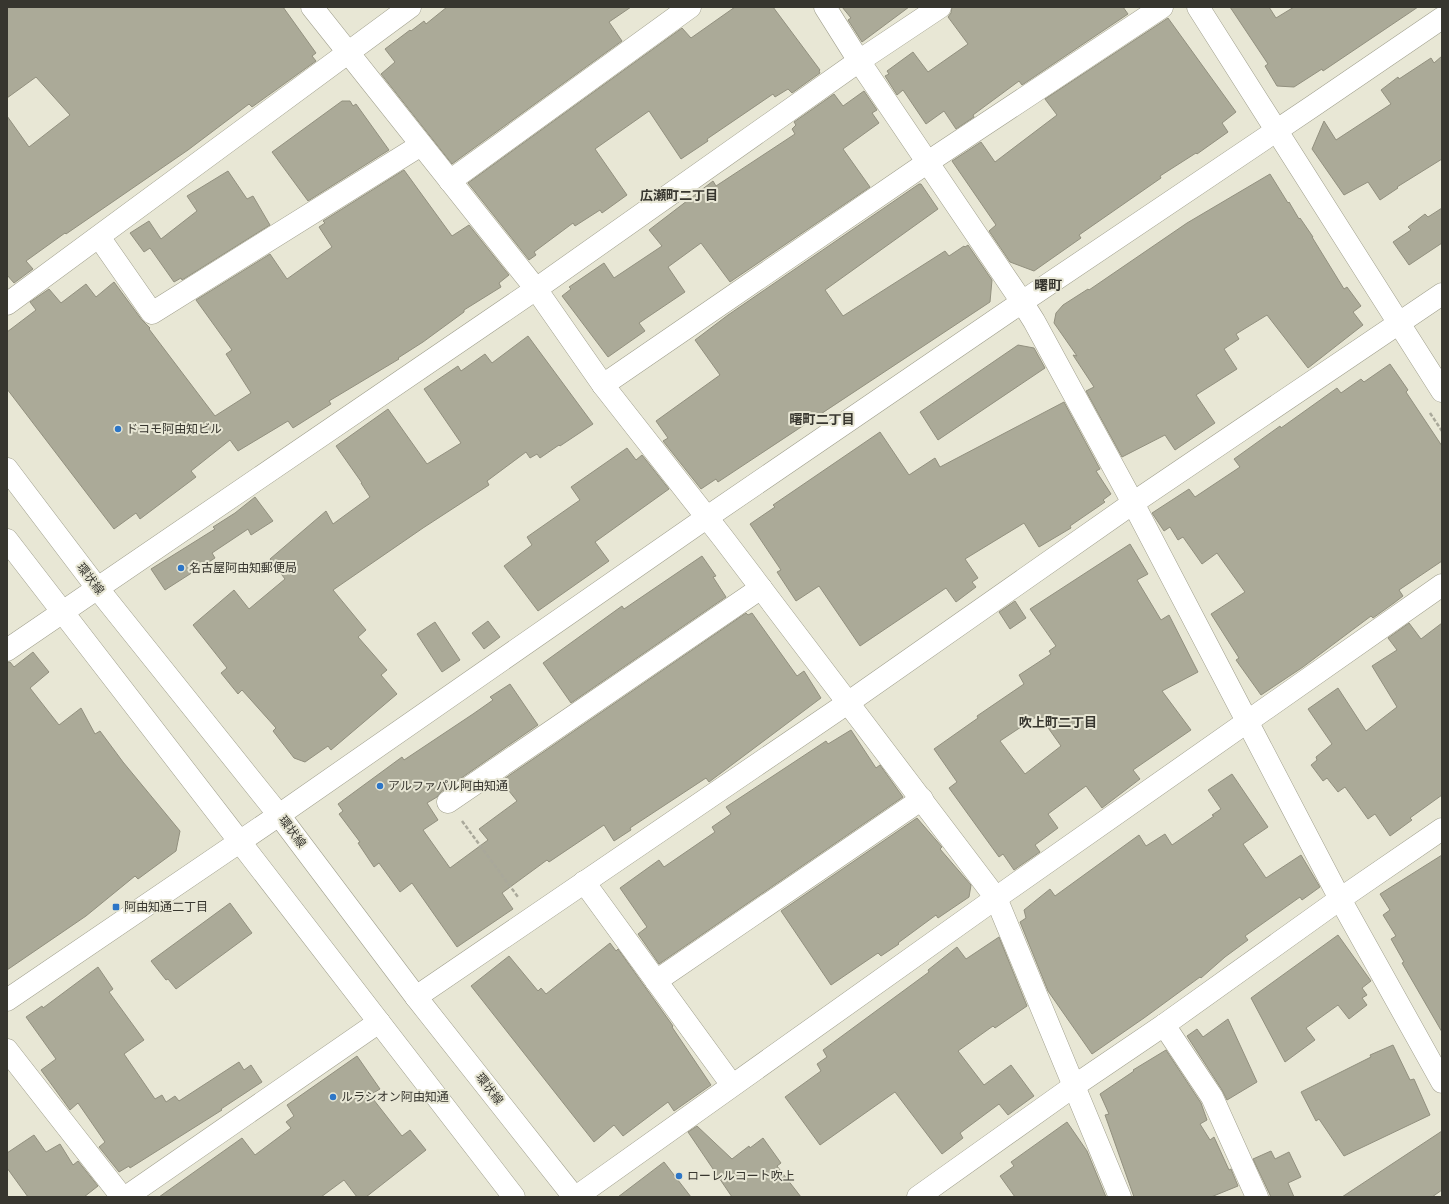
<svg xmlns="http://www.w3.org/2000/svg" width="1449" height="1204" viewBox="0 0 1449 1204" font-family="Signika,'Noto Sans JP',sans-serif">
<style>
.building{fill:#abaa98;stroke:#92907f;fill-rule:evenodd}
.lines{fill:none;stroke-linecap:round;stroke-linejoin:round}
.minor-casing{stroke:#a1a08e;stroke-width:23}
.major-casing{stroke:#a1a08e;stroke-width:23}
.path{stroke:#a9a89a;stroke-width:2.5;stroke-dasharray:4 2;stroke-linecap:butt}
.minor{stroke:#fff;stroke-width:22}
.major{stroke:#fff;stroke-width:22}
.poi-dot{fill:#2d76c7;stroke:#e8e7d5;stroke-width:1.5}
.labels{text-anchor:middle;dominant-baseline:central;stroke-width:4;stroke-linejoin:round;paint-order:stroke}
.poi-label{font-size:12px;fill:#37362f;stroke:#e8e7d5;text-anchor:start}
.street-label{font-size:12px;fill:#37362f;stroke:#e8e7d5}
.neighbourhood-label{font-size:13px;font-weight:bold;fill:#37362f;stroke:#e8e7d5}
.quarter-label{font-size:14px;font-weight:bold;fill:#37362f;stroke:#e8e7d5}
</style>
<rect width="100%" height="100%" fill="#e8e7d5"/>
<g class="building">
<path d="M 7,7 L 283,7 L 316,53 L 312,56 L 316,61 L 252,107 L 249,104 L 188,150 L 66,234 L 65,233 L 26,261 L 33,269 L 14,283 L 7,275 L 7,116 L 29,147 L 70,115 L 36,77 L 7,98 Z"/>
<path d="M 447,7 L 631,7 L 609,22 L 622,41 L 452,164 L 381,74 L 395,62 L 385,49 L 410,30 L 411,31 L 424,21 L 426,24 Z"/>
<path d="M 735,7 L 773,7 L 820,70 L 819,71 L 820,73 L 792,93 L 788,89 L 775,97 L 773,94 L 707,139 L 708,141 L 681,159 L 649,111 L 595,149 L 627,195 L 602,213 L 600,210 L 575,226 L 573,223 L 534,252 L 536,255 L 529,260 L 468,183 L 682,28 L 691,38 Z"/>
<path d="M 842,7 L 909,7 L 862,42 L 848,20 L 851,18 Z"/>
<path d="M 952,7 L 1123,7 L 1128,14 L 1022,85 L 1019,81 L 973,115 L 974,117 L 956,129 L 944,111 L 926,124 L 903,90 L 897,95 L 885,76 L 889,74 L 887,71 L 913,52 L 928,72 L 968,44 L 948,17 L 951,13 Z"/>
<path d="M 1230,7 L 1269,7 L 1276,18 L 1294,7 L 1418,7 L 1323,71 L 1322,69 L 1294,87 L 1277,86 L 1265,66 L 1268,64 Z"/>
<path d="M 1168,18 L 1236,112 L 1222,123 L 1228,132 L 1197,154 L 1196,153 L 1160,176 L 1161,178 L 1079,235 L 1081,238 L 1034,271 L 1010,262 L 989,231 L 996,225 L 952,161 L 981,142 L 995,162 L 1057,115 L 1045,99 Z"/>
<path d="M 1442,56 L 1442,159 L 1397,187 L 1398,188 L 1380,200 L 1368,182 L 1344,195 L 1312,149 L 1324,121 L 1336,140 L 1391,104 L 1381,90 L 1398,77 L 1399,79 L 1431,58 L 1434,63 Z"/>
<path d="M 864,91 L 877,110 L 872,113 L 879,123 L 843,149 L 870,187 L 730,282 L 701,243 L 668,267 L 685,292 L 639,323 L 645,331 L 608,357 L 562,296 L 571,289 L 569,287 L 604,263 L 614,278 L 662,246 L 649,230 L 713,181 L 716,186 L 795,134 L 792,129 L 796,125 L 794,122 L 834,94 L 843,106 Z"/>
<path d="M 342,101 L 350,101 L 353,106 L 356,104 L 389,150 L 308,201 L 272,152 Z"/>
<path d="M 404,170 L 452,236 L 469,225 L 509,275 L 499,283 L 501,287 L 464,310 L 464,312 L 423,342 L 398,358 L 399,359 L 329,401 L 331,404 L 293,428 L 288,421 L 238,451 L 230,440 L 191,471 L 196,477 L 140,519 L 136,513 L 114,529 L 7,389 L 7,332 L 36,310 L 30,302 L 49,289 L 61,303 L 86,284 L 96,297 L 114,282 L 142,320 L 150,328 L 149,329 L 215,416 L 251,393 L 226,354 L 232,350 L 196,300 L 270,254 L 287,279 L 332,247 L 319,227 L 325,223 L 323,221 Z"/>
<path d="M 228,171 L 247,199 L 253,196 L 270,225 L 182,280 L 181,278 L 174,282 L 150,248 L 144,252 L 130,233 L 149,221 L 161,239 L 197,211 L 187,196 Z"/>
<path d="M 1270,174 L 1288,203 L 1289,202 L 1299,219 L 1300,218 L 1313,237 L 1312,237 L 1344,289 L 1347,287 L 1361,306 L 1353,312 L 1363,325 L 1308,368 L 1267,315 L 1236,334 L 1239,339 L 1224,349 L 1237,369 L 1196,395 L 1215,423 L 1175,450 L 1165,435 L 1122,457 L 1086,391 L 1094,387 L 1073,355 L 1077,356 L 1054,323 L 1056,313 L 1063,305 L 1088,289 L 1089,290 L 1187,223 Z"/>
<path d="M 919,184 L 921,184 L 938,209 L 825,290 L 843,316 L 945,251 L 949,256 L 964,246 L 965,247 L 968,245 L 992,280 L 990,302 L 718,482 L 716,479 L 701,489 L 663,441 L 668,438 L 656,421 L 720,375 L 695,340 L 728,315 Z"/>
<path d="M 1442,208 L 1442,243 L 1409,265 L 1393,242 L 1411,230 L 1408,227 L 1425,214 L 1428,217 Z"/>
<path d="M 528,336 L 593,424 L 560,446 L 559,445 L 540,458 L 537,454 L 530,458 L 526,452 L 487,481 L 489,485 L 423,528 L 333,590 L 366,630 L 358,637 L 387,670 L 381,675 L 397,694 L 331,750 L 328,746 L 305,762 L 294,758 L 273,731 L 276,728 L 242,690 L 238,694 L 221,673 L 227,668 L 193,625 L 234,590 L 249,609 L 285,579 L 270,559 L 326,511 L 333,524 L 370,497 L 361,483 L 362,483 L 336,446 L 388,409 L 427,464 L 461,443 L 424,389 L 458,366 L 461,371 L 485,354 L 492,363 Z"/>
<path d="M 1018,345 L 1034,348 L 1045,368 L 938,440 L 920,412 Z"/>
<path d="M 1390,364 L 1408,390 L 1406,392 L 1442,446 L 1442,561 L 1399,590 L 1403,596 L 1394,603 L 1373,618 L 1371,616 L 1303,667 L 1261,695 L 1236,660 L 1239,658 L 1211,614 L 1245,592 L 1217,553 L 1202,564 L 1183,537 L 1178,540 L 1170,527 L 1164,531 L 1152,513 L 1189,489 L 1195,497 L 1240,467 L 1234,459 L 1280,426 L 1281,428 L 1337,388 L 1341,393 L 1361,379 L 1364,382 Z"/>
<path d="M 1064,402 L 1100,469 L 1096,471 L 1111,494 L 1103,500 L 1105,502 L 1070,526 L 1071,528 L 1039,547 L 1024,523 L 965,559 L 978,578 L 972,582 L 976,587 L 956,602 L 946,588 L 860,646 L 819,586 L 796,601 L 777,572 L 781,570 L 750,524 L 775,507 L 773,505 L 880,432 L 909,475 L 935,458 L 940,467 Z"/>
<path d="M 627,448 L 636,460 L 642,455 L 669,489 L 595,542 L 609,561 L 538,611 L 504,566 L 532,545 L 527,537 L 580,500 L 571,487 Z"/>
<path d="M 255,497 L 273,521 L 251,535 L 248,529 L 212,553 L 215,558 L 165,590 L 151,569 L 215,529 L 213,527 L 235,513 Z"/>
<path d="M 1130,544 L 1148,574 L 1137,580 L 1161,620 L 1169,615 L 1198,672 L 1162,691 L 1191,730 L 1133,770 L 1140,779 L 1102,808 L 1086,786 L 1048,814 L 1058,828 L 1035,845 L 1040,852 L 1014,870 L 1003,854 L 999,857 L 949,788 L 957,782 L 934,749 L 978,718 L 977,716 L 1024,684 L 1019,675 L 1051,654 L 1049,651 L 1056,646 L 1030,609 ZM 1039,715 L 1061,746 L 1025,774 L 1000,741 Z"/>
<path d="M 702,556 L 716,576 L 713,577 L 726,597 L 571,703 L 543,663 L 622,606 L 624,609 Z"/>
<path d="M 1015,601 L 1026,618 L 1010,629 L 999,612 Z"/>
<path d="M 746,613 L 748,615 L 752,613 L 797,676 L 804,671 L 821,698 L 709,782 L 706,778 L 630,828 L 631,830 L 614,841 L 604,825 L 549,862 L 547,860 L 502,893 L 513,909 L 457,947 L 412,883 L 400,892 L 379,863 L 374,867 L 358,843 L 360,842 L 339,814 L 343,811 L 338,804 L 402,757 L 404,760 L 473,714 L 493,700 L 490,697 L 510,684 L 538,725 L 441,792 L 437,797 L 427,803 L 438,820 L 423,830 L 450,868 L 488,840 L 479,829 L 517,801 L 501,781 Z"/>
<path d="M 488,621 L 500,637 L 484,649 L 472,633 Z"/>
<path d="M 435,622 L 460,660 L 442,672 L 417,634 Z"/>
<path d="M 1409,623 L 1421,639 L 1442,623 L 1442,795 L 1410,818 L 1412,820 L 1390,836 L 1375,814 L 1368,819 L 1345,787 L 1338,792 L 1327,778 L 1323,781 L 1311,765 L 1317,760 L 1316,757 L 1332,744 L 1308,709 L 1338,688 L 1366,731 L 1397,707 L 1372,666 L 1397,650 L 1388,638 Z"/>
<path d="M 33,652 L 49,672 L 30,688 L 59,725 L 81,708 L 95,734 L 100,731 L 123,762 L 180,831 L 176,851 L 138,879 L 135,876 L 86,916 L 7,970 L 7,662 L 10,662 L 14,667 Z"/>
<path d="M 851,730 L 876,768 L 880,765 L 903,797 L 659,964 L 638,934 L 647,927 L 620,888 L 659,860 L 664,867 L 715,832 L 712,827 L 731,814 L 726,807 L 826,741 L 828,744 Z"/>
<path d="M 1232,774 L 1268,827 L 1243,844 L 1266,878 L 1301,855 L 1320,887 L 1302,900 L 1300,897 L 1245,936 L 1248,940 L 1225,957 L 1201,978 L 1200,977 L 1144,1018 L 1092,1054 L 1048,991 L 1020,922 L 1026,918 L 1024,910 L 1050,889 L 1055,896 L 1139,835 L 1146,846 L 1165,834 L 1172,845 L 1214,816 L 1212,815 L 1221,809 L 1208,790 Z"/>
<path d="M 917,818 L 942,847 L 940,849 L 971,885 L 969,897 L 938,918 L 936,915 L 898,943 L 899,944 L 881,956 L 878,953 L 831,985 L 781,911 Z"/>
<path d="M 1442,855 L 1442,1032 L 1402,963 L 1404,962 L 1391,939 L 1396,936 L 1383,915 L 1390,910 L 1380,894 Z"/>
<path d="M 230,903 L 252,933 L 176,989 L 168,979 L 166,980 L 151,961 Z"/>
<path d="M 1338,935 L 1371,981 L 1362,988 L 1367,995 L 1362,998 L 1367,1005 L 1349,1019 L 1338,1005 L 1306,1028 L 1315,1040 L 1285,1062 L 1251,998 Z"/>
<path d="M 999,937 L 1027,1006 L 995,1028 L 993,1026 L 958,1051 L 984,1085 L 1011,1065 L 1034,1096 L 1008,1115 L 999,1104 L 960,1133 L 963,1138 L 942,1154 L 895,1092 L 820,1145 L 785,1097 L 821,1071 L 817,1064 L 827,1057 L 823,1050 L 929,972 L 928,970 L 957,947 L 966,959 Z"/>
<path d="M 610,943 L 616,951 L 618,949 L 673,1026 L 672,1027 L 711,1085 L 674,1111 L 668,1102 L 623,1136 L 614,1125 L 594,1142 L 471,986 L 509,956 L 538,991 L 541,988 L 546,994 Z"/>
<path d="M 98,967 L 113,989 L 109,992 L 144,1040 L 124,1054 L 155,1099 L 162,1095 L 166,1102 L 175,1096 L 179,1101 L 239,1062 L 244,1070 L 251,1065 L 262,1082 L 221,1109 L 222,1110 L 130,1168 L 129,1166 L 119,1172 L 99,1147 L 105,1142 L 78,1103 L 70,1110 L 41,1070 L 56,1059 L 26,1017 L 42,1006 L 43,1008 Z"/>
<path d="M 1228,1019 L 1257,1082 L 1227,1100 L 1222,1090 L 1187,1036 L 1197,1029 L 1203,1037 Z"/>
<path d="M 1393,1045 L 1410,1080 L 1414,1079 L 1430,1115 L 1344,1156 L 1319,1119 L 1316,1121 L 1301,1092 L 1371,1057 L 1370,1055 Z"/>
<path d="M 1166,1050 L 1201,1103 L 1207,1120 L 1200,1124 L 1210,1140 L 1214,1137 L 1229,1170 L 1231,1169 L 1238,1186 L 1211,1197 L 1134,1197 L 1105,1115 L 1109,1114 L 1100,1094 L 1134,1071 L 1133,1070 Z"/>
<path d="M 357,1056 L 380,1089 L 370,1095 L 402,1136 L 410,1130 L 426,1150 L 366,1197 L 357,1197 L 344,1180 L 321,1197 L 159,1197 L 242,1138 L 255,1155 L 291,1128 L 286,1122 L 294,1116 L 287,1105 Z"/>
<path d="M 1067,1122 L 1087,1151 L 1106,1197 L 1015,1197 L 1000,1176 L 1014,1166 L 1011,1162 Z"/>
<path d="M 697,1126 L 732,1159 L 749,1146 L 750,1148 L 763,1138 L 781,1163 L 777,1166 L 801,1197 L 732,1197 L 688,1132 Z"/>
<path d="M 1442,1131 L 1442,1190 L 1432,1197 L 1342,1197 Z"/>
<path d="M 34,1135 L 46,1152 L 60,1144 L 73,1165 L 78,1161 L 98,1186 L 84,1197 L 28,1197 L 7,1168 L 7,1153 Z"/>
<path d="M 1271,1151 L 1275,1159 L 1289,1152 L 1301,1177 L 1288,1183 L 1294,1197 L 1271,1197 L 1253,1159 Z"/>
<path d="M 664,1162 L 691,1197 L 618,1197 Z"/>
</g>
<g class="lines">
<defs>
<g id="minor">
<path d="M 312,7 L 536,289 L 603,385 L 723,538 L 996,898 L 1120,1197"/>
<path d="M 825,7 L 859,61 L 1022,302 L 1034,321 L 1133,503 L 1340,899 L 1442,1082"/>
<path d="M 1198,7 L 1442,391"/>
<path d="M 450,181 L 690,7"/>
<path d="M 99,237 L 152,313 L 421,145"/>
<path d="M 7,304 L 410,7"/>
<path d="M 603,385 L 928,162 L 1162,7"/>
<path d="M 7,650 L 536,289 L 859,61 L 940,7"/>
<path d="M 448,802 L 761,588"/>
<path d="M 584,882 L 732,1085"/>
<path d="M 656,981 L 922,799"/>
<path d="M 416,997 L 849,702 L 1133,503 L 1442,294"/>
<path d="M 7,1000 L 279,815 L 706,518 L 1022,302 L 1313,106 L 1442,18"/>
<path d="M 1164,1025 L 1212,1097 L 1257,1197"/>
<path d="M 7,1050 L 122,1197"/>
<path d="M 126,1197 L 379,1022"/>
<path d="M 576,1197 L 996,898 L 1442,585"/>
<path d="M 918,1197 L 1074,1086 L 1164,1025 L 1340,899 L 1442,829"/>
</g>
<g id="major">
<path d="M 7,469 L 98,589 L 279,815 L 416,997 L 574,1197"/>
<path d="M 7,540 L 514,1197"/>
</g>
</defs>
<use href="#minor" class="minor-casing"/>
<use href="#major" class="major-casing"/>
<g class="path">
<path d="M 1430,413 L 1442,431"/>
<path d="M 462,821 L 518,897"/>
</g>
<use href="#minor" class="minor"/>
<use href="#major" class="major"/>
</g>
<g class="poi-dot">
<circle cx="118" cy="429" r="4"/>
<circle cx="181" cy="568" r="4"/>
<circle cx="380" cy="786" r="4"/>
<rect x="112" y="903" width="8" height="8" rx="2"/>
<circle cx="333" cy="1097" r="4"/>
<circle cx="679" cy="1176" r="4"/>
</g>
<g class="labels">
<g class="poi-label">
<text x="126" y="429">ドコモ阿由知ビル</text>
<text x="189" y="568">名古屋阿由知郵便局</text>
<text x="388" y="786">アルファパル阿由知通</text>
<text x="124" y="907">阿由知通二丁目</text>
<text x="341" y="1097">ルラシオン阿由知通</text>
<text x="687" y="1176">ローレルコート吹上</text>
</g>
<g class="street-label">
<text transform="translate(90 579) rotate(52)">環状線</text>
<text transform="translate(292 832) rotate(53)">環状線</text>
<text transform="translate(489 1089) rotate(52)">環状線</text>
</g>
<g class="neighbourhood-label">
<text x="679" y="196">広瀬町二丁目</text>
<text x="822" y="420">曙町二丁目</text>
<text x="1058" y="723">吹上町二丁目</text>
</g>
<g class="quarter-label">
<text x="1048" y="285">曙町</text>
</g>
</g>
<rect width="1449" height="1204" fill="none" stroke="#37362f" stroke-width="16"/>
</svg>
